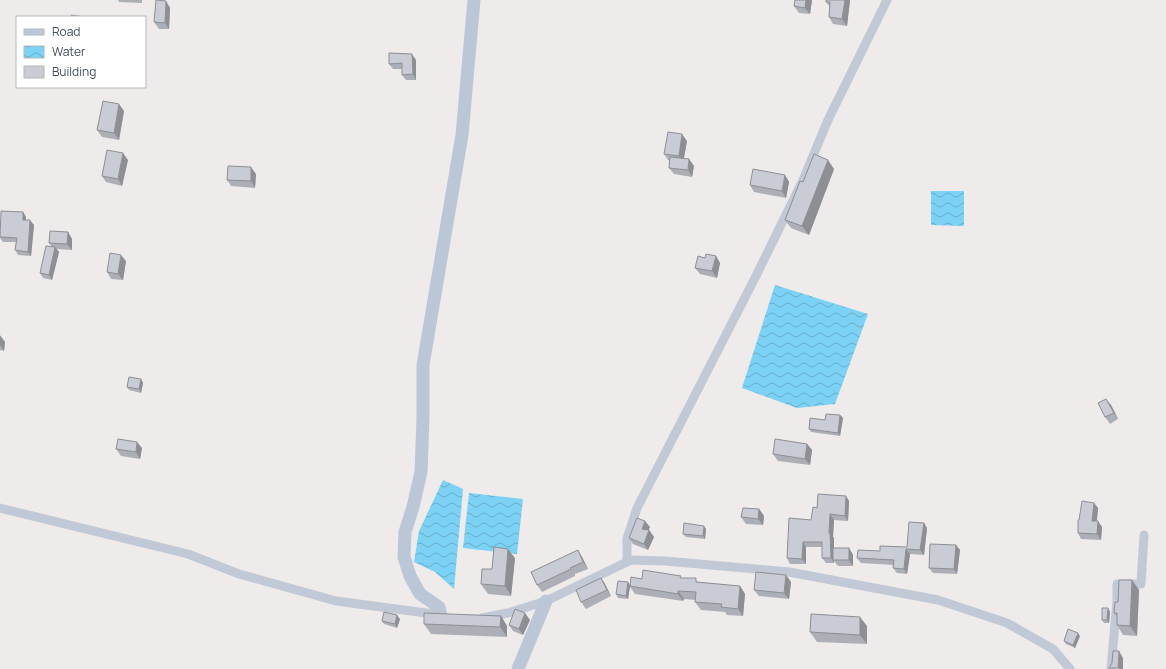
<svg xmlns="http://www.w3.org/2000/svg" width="1166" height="669" viewBox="0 0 1166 669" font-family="Manrope,sans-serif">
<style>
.water{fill:url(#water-waves)}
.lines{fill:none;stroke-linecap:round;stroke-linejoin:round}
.street{stroke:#c0c9d5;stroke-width:9}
.secondary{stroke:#bbc7d7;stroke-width:13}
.wall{fill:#adafb6}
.shaded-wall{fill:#8d8f94}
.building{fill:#c9ccd4;stroke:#8d8f94}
</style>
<defs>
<pattern id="water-waves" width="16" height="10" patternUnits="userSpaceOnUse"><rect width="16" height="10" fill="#7cd2f4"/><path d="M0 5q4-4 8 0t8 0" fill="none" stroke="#67adc9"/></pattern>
</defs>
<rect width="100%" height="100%" fill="#efebeb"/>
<g class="water">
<path d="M 931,191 L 964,191 L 964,226 L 931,225 Z"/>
<path d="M 775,285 L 868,314 L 835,404 L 797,408 L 742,388 Z"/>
<path d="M 443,480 L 463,489 L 454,589 L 435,572 L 414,562 L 419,531 Z"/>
<path d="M 469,493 L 523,499 L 517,554 L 463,548 Z"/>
</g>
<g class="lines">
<g class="street">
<path d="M 0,508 L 188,554 L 239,574 L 336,601 L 441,615"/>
<path d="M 627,562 L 627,539 L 637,508 L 756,276 L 803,180 L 828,120 L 887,0"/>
<path d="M 482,618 L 508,613 L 546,601 L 631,560 L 665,561 L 789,572 L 938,600 L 1007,623 L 1053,649 L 1070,669"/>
<path d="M 1111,669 L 1117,601 L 1117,584 L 1141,584 L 1144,535"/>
</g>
<g class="secondary">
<path d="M 441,615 L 439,607 L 420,594 L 410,576 L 404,557 L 405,532 L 413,507 L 421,472 L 423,418 L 423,365 L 462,135 L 474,0"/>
<path d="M 518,669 L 546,601"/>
</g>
</g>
<g class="wall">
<path d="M 118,0 L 142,0 L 142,3 L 119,2 Z"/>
<path d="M 795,0 L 812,0 L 810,14 L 799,13 L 794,6 Z"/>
<path d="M 826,0 L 850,0 L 847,26 L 833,24 L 829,17 L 830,7 L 826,2 Z"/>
<path d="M 166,1 L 170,8 L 169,29 L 159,29 L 154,22 Z"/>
<path d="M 416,60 L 416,80 L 406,80 L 402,75 L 402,69 L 393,69 L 389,64 Z"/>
<path d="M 124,111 L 119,140 L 102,137 L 97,130 Z"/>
<path d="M 687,141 L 684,158 L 689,159 L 694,166 L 692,177 L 674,174 L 669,168 L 670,161 L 668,160 L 664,154 Z"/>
<path d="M 128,160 L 122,186 L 106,182 L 102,176 Z"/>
<path d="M 834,169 L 809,235 L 791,228 L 785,220 Z"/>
<path d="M 256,174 L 255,188 L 231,186 L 227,180 Z"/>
<path d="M 785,175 L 789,182 L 786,198 L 754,192 L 750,185 Z"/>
<path d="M 23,212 L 26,217 L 26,220 L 34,225 L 31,256 L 18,255 L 15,250 L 16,242 L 3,242 L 0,238 Z"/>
<path d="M 68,232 L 72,239 L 72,250 L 57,249 L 59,252 L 52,280 L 43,278 L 40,273 L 52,247 L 49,243 Z"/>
<path d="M 716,256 L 720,263 L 717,278 L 700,274 L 695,268 L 705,258 Z"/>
<path d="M 126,261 L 123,280 L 111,279 L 107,272 Z"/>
<path d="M 0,335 L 5,342 L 4,351 L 0,350 Z"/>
<path d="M 141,379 L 143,383 L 141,393 L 129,390 L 127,387 Z"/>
<path d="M 1111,405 L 1118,419 L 1110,424 L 1105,417 Z"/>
<path d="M 840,415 L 843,418 L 840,436 L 811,432 L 809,429 L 825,420 Z"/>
<path d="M 807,444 L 812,450 L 810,465 L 778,461 L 773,454 Z"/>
<path d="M 142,448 L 140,459 L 121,456 L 116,449 Z"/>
<path d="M 846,496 L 849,501 L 848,521 L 834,520 L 833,537 L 834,538 L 834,548 L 849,548 L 853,555 L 853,566 L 838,566 L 834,561 L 834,563 L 826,563 L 822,558 L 822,547 L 806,547 L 806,564 L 790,564 L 787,558 L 811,520 Z"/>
<path d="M 1094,503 L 1098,508 L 1097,521 L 1102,527 L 1101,540 L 1081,539 L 1078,533 L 1079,520 Z"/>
<path d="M 759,509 L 764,516 L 763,525 L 746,524 L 741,517 Z"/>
<path d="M 924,523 L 927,528 L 924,555 L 910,554 L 907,574 L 897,573 L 893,568 L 894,565 L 861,563 L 857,558 L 880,551 L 907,547 Z"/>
<path d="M 650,527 L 648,530 L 649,530 L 654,537 L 648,550 L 633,544 L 629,538 Z"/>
<path d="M 706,529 L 705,539 L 686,537 L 683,534 Z"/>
<path d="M 956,545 L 960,550 L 957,574 L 933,573 L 929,568 Z"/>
<path d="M 582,557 L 588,569 L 575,574 L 575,576 L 542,592 L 537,585 Z"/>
<path d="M 515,558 L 511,596 L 488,594 L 481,584 L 492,569 Z"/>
<path d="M 786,575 L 791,582 L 789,599 L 759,596 L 754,590 Z"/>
<path d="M 601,578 L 605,584 L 611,596 L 586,609 L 581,602 Z"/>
<path d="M 682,578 L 699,582 L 740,586 L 745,594 L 743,616 L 727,615 L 725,612 L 701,610 L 695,602 L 696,600 L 684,599 L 683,601 L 635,594 L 630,587 L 628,599 L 618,598 L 616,594 L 628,582 L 630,585 L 642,579 Z"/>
<path d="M 1132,580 L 1139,590 L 1137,636 L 1123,635 L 1117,625 L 1117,617 L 1114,613 L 1118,602 Z"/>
<path d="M 1108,608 L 1110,612 L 1109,623 L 1104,623 L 1102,620 Z"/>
<path d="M 501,616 L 507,626 L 507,637 L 431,634 L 424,624 Z"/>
<path d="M 400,619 L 397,628 L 384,624 L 382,621 Z"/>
<path d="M 530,620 L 523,635 L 513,631 L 509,625 Z"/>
<path d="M 867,626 L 867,644 L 817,642 L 810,632 Z"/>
<path d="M 1080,636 L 1075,648 L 1066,644 L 1064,641 Z"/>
</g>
<g class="shaded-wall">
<path d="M 806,0 L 812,0 L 810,14 L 805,8 Z"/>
<path d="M 845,0 L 850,0 L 847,26 L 842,19 Z"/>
<path d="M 166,1 L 170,8 L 169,29 L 165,23 Z"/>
<path d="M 412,54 L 416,60 L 416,80 L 413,74 Z"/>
<path d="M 119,104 L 124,111 L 119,140 L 114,133 Z"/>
<path d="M 682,134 L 687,141 L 683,163 L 679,156 Z"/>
<path d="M 123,153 L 128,160 L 122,186 L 118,179 Z"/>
<path d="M 689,159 L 694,166 L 692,177 L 688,170 Z"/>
<path d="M 828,160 L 834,169 L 809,235 L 802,226 Z"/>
<path d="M 251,167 L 256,174 L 255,188 L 251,181 Z"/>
<path d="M 785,175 L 789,182 L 786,198 L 782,191 Z"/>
<path d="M 23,212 L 26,217 L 26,224 L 23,220 Z"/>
<path d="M 30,220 L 34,225 L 31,256 L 28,252 Z"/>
<path d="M 68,232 L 72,239 L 72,250 L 67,244 Z"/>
<path d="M 55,247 L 59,252 L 52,280 L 49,275 Z"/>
<path d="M 121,255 L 126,261 L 123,280 L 118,274 Z"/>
<path d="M 716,256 L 720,263 L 717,278 L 712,271 Z"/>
<path d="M 0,336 L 5,342 L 4,351 L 0,345 Z"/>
<path d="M 141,379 L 143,383 L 141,393 L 139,389 Z"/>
<path d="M 1106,399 L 1111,405 L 1118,419 L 1114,413 Z"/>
<path d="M 840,415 L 843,418 L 840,436 L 838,433 Z"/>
<path d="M 137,442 L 142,448 L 140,459 L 136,452 Z"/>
<path d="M 807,444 L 812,450 L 810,465 L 805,459 Z"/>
<path d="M 846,496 L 849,501 L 848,521 L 845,516 Z"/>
<path d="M 1094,503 L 1098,508 L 1096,526 L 1092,521 Z"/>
<path d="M 759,509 L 764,516 L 763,525 L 758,519 Z"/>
<path d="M 830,514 L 834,520 L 833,537 L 834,538 L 834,560 L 833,560 L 834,561 L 834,563 L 831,558 L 829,533 Z"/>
<path d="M 645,521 L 650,527 L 646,536 L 642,529 Z"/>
<path d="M 1098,521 L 1102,527 L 1101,540 L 1097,534 Z"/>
<path d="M 924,523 L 927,528 L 924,555 L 920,550 Z"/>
<path d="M 704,526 L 706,529 L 705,539 L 703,536 Z"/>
<path d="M 649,530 L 654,537 L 648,550 L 644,544 Z"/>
<path d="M 803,542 L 806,547 L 806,564 L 802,559 Z"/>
<path d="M 956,545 L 960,550 L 957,574 L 954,569 Z"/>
<path d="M 849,548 L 853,555 L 853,566 L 849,560 Z"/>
<path d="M 508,549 L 515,558 L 511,596 L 505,586 Z"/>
<path d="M 906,549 L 910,554 L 907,574 L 904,569 Z"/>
<path d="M 578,550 L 582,557 L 588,569 L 583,562 Z"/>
<path d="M 786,575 L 791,582 L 789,599 L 784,593 Z"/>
<path d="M 601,578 L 605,584 L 611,596 L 607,590 Z"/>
<path d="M 1132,580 L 1139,590 L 1137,636 L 1130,626 Z"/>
<path d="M 628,582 L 630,586 L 628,599 L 626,596 Z"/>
<path d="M 740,586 L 745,594 L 743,616 L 738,609 Z"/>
<path d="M 678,591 L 684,599 L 683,601 L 678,594 Z"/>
<path d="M 1108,608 L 1110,612 L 1109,623 L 1107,620 Z"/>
<path d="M 525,613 L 530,620 L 523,635 L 519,629 Z"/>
<path d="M 397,615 L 400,619 L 397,628 L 395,624 Z"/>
<path d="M 501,616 L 507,626 L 507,637 L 500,627 Z"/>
<path d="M 860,617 L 867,626 L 867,644 L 860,635 Z"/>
<path d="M 1078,633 L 1080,636 L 1075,648 L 1073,645 Z"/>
<path d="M 1119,651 L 1123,658 L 1123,669 L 1119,669 L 1118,668 Z"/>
</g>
<g class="building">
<path d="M 156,0 L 166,1 L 165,23 L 154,22 Z"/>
<path d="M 795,0 L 806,0 L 805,8 L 794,6 Z"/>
<path d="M 826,0 L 845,0 L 842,19 L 829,17 L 830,2 L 826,2 Z"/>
<path d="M 71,15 L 84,17 L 71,17 Z"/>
<path d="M 389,53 L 412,54 L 413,74 L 402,75 L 402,63 L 389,64 Z"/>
<path d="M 103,101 L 119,104 L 114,133 L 97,130 Z"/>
<path d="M 668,132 L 682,134 L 679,156 L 664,154 Z"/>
<path d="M 107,150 L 123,153 L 118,179 L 102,176 Z"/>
<path d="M 814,154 L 828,160 L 802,226 L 785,220 L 800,181 L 803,182 Z"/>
<path d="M 670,157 L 689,159 L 688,170 L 669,168 Z"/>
<path d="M 228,166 L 251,167 L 251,181 L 227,180 Z"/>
<path d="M 753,169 L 785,175 L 782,191 L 750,185 Z"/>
<path d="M 1,211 L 23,212 L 23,220 L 30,220 L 28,252 L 15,250 L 17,238 L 0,237 Z"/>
<path d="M 50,231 L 68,232 L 67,244 L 49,243 Z"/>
<path d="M 46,246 L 55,247 L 49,275 L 40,273 Z"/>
<path d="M 110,253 L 121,255 L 118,274 L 107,272 Z"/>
<path d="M 706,254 L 716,256 L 712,271 L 695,268 L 698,256 L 705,258 Z"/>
<path d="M 129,377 L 141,379 L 139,389 L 127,387 Z"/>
<path d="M 1106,399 L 1114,413 L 1105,417 L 1098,403 Z"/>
<path d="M 826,414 L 840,415 L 838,433 L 809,429 L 810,418 L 825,420 Z"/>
<path d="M 118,439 L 137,442 L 136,452 L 116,449 Z"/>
<path d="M 775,439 L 807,444 L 805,459 L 773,454 Z"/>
<path d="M 818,494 L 846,496 L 845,516 L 830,514 L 829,533 L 830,533 L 831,558 L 822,558 L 822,542 L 803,542 L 802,559 L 787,558 L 789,518 L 811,520 L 813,507 L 817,508 Z"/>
<path d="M 1082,501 L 1094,503 L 1092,521 L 1098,521 L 1097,534 L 1078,533 L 1078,520 L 1079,520 Z"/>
<path d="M 743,508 L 759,509 L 758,519 L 741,517 Z"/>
<path d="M 637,518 L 645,521 L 642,529 L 649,530 L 644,544 L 629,538 Z"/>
<path d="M 909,522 L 924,523 L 920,550 L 906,549 L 904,569 L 893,568 L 894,560 L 857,558 L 858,550 L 880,551 L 880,546 L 907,547 Z"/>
<path d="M 684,523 L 704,526 L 703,536 L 683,534 Z"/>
<path d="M 930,544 L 956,545 L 954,569 L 929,568 Z"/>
<path d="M 494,547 L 508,549 L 505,586 L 481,584 L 482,569 L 492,569 Z"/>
<rect x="833" y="548" width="16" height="12"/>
<path d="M 578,550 L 583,562 L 570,568 L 571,569 L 537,585 L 531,572 Z"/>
<path d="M 643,570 L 681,576 L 680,578 L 696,578 L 696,582 L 740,586 L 738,609 L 721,607 L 722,604 L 695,602 L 696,592 L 678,591 L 678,594 L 630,586 L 631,577 L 642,579 Z"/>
<path d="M 756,572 L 786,575 L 784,593 L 754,590 Z"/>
<path d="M 601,578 L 607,590 L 581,602 L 576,590 Z"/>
<path d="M 1119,580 L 1132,580 L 1130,626 L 1117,625 L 1117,613 L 1114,613 L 1115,602 L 1118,602 Z"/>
<path d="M 618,581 L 628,582 L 626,596 L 616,594 Z"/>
<path d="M 1102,608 L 1108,608 L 1107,620 L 1102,620 Z"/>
<path d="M 515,609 L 525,613 L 519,629 L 509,625 Z"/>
<path d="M 384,612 L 397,615 L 395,624 L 382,621 Z"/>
<path d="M 424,613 L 501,616 L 500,627 L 424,624 Z"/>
<path d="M 811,614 L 860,617 L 860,635 L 810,632 Z"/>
<path d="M 1068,629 L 1078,633 L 1073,645 L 1064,641 Z"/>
<path d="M 1113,651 L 1119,651 L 1118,668 L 1109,668 L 1112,663 Z"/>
</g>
<rect x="16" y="16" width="130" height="72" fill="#ffffff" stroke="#b3b8bd"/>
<rect x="24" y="29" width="20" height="6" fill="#bbc7d7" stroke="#b3b8bd"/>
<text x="52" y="36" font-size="12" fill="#424d5a">Road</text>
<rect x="24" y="46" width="20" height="12" fill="url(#water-waves)" stroke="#b3b8bd"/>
<text x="52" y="56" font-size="12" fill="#424d5a">Water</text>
<rect x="24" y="66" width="20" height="12" fill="#c9ccd4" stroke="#b3b8bd"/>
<text x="52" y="76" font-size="12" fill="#424d5a">Building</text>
</svg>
